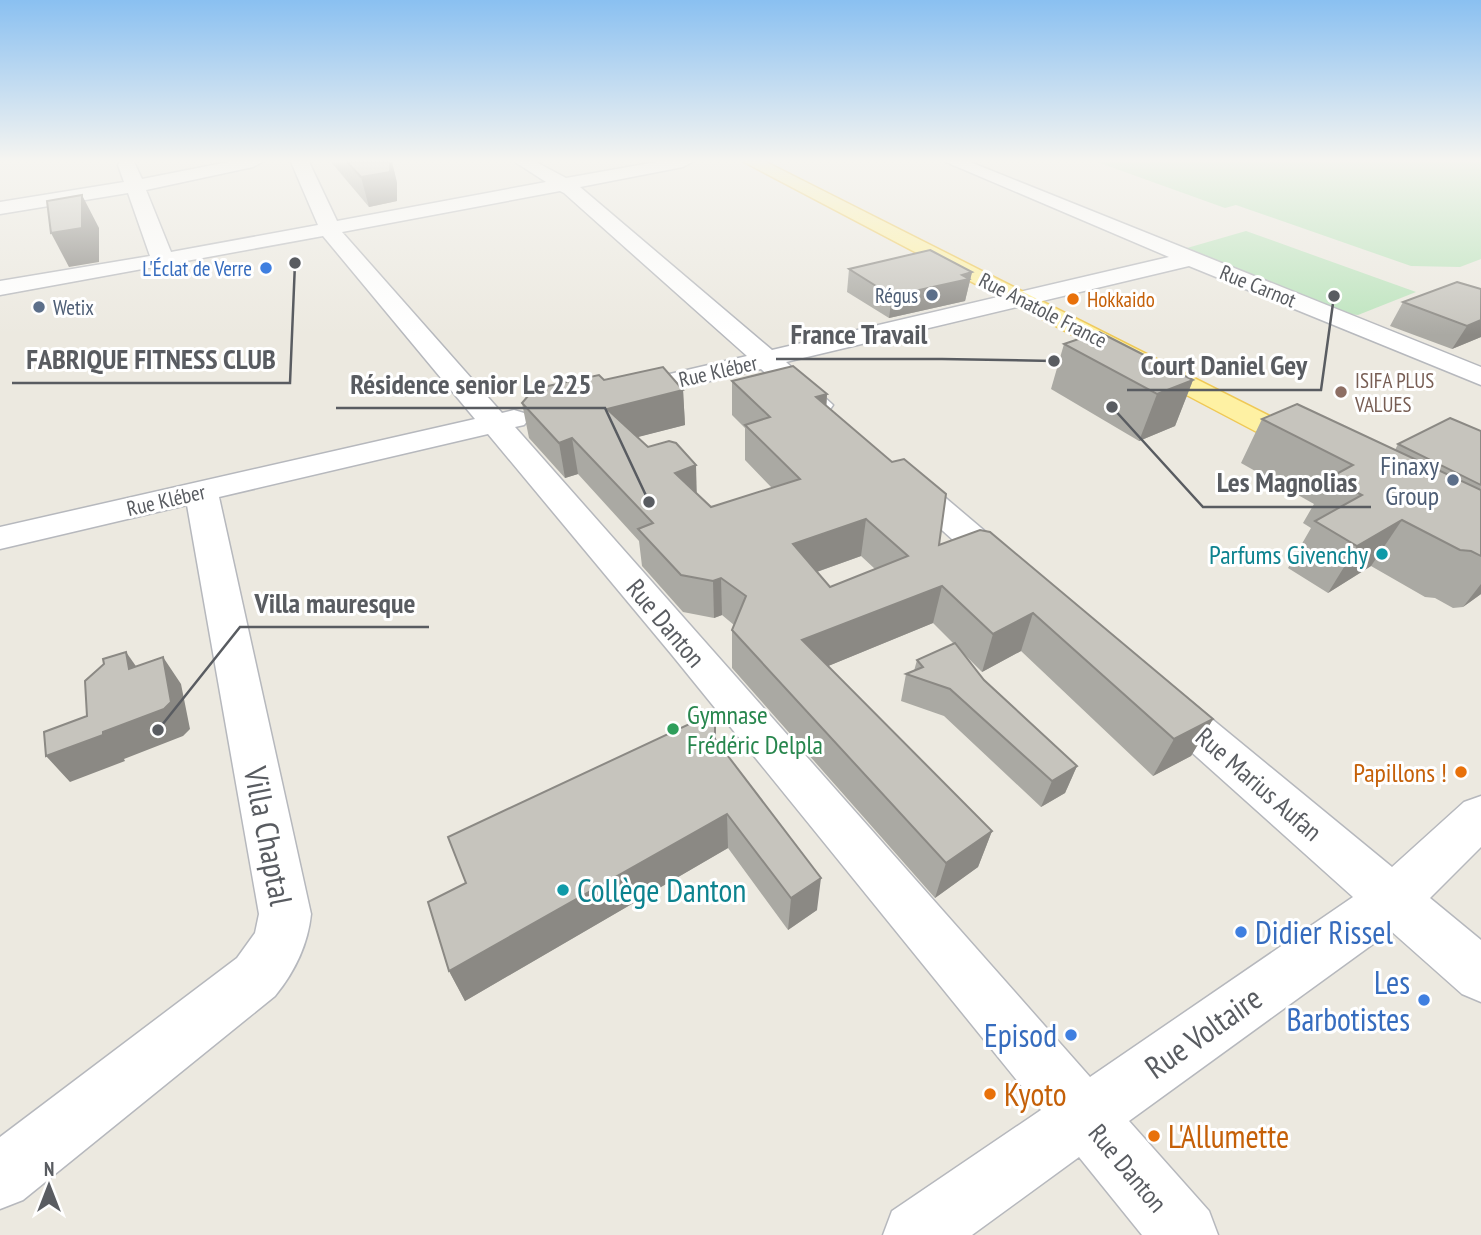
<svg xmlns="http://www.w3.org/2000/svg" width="1481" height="1235" viewBox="0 0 1481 1235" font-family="'PT Sans Narrow',sans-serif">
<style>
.green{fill:#bce4bd}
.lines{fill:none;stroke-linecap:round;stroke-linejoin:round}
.minor-casing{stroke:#b6b8bd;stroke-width:3}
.major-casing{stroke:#efc855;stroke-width:3}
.minor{fill:#fff;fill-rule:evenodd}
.major{fill:#fef1a3;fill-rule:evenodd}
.wall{fill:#aaa9a3;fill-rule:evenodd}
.shaded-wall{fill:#8b8984}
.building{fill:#c6c4bd;stroke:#8b8984;stroke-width:2;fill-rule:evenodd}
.shop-dot{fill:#3f7fe0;stroke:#fff;stroke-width:2.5}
.service-dot{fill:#5c6f8a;stroke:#fff;stroke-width:2.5}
.food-dot{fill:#e8710a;stroke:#fff;stroke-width:2.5}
.education-dot{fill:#8d6e63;stroke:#fff;stroke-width:2.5}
.culture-dot{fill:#0f9aa8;stroke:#fff;stroke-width:2.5}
.leisure-dot{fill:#2e9e5b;stroke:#fff;stroke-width:2.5}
.labels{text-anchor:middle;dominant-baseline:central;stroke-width:6;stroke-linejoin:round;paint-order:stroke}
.far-shop-label{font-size:21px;fill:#366cbe;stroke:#fff;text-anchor:end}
.far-street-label{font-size:21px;fill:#595c61;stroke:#fff}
.far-service-label{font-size:21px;fill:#4e5e75;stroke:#fff;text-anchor:end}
.far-food-label{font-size:21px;fill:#c56008;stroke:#fff;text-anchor:start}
.far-education-label{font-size:21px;fill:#785e54;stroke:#fff;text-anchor:start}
.service-label{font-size:26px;fill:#4e5e75;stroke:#fff;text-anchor:end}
.culture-label{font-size:26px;fill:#0d838f;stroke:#fff;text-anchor:end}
.street-label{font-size:26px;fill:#595c61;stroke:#fff}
.leisure-label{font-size:26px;fill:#27864d;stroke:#fff;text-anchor:start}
.food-label{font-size:26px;fill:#c56008;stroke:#fff;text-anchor:end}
.near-street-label{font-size:32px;fill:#595c61;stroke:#fff}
.near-culture-label{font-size:32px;fill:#0d838f;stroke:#fff;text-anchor:start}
.near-shop-label{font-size:32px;fill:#366cbe;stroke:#fff;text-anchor:end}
.near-food-label{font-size:32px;fill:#c56008;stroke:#fff;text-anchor:start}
.leader{fill:none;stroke:#595c61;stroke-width:2.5}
.callout-dot{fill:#595c61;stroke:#fff;stroke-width:2.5}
.callout-label{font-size:28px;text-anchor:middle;font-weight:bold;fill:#595c61;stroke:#fff;stroke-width:6;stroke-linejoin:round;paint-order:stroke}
</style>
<rect width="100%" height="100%" fill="#ece9e0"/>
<g class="green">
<path d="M 1097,162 L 1481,162 L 1481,259 L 1460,267 L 1411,266 L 1236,205 L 1225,208 Z"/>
<path d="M 1246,231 L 1416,292 L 1358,315 L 1348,314 L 1187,248 Z"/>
</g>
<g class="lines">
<defs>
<g id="minor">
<path d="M 120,162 L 134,162 L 142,179 L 228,162 L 262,162 L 253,167 L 146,190 L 171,252 L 318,225 L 291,162 L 309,162 L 337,221 L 546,182 L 515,162 L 536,162 L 566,178 L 656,162 L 692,162 L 683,167 L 580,187 L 772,350 L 1169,257 L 946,162 L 970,162 L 1481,367 L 1481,385 L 1189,266 L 786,362 L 833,405 L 829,411 L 819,414 L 809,411 L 761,369 L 624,401 L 614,399 L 610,393 L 614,387 L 747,356 L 564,193 L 560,191 L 342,232 L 502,413 L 514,410 L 524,413 L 529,419 L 524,425 L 515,427 L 1090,1077 L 1353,897 L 1149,714 L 1143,703 L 1149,692 L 1164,687 L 1179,692 L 1392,867 L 1464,802 L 1481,796 L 1481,847 L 1430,898 L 1481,940 L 1481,1002 L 1462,994 L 1391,931 L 1129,1121 L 1209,1211 L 1218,1235 L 1142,1235 L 1079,1157 L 972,1235 L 883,1235 L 892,1211 L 1041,1110 L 672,655 L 488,434 L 219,497 L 311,914 C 308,944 294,973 275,996 L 23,1200 L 0,1209 L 0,1137 L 237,958 L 255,933 L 259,914 L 187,505 L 0,549 L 0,527 L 475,419 L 323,236 L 0,295 L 0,281 L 150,256 L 128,193 L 0,214 L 0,202 L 124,182 L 118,165 Z"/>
<path d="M 904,469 L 915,472 L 1019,560 L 1024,568 L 1019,576 L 1006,580 L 993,576 L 893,486 L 888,479 L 893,472 Z"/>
</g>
<path id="major" d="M 744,162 L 766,162 L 1317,440 L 1321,446 L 1317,452 L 1306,455 L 1295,452 Z"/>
</defs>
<use href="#minor" class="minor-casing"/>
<use href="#major" class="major-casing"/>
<use href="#minor" class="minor"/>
<use href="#major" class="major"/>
</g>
<g class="wall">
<path d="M 331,162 L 392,162 L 397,183 L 397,201 L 369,207 Z"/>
<path d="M 849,269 L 972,272 L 965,301 L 889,318 L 847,292 Z"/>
<path d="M 1481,289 L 1481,337 L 1452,349 L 1390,326 L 1403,302 Z"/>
<path d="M 1064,344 L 1193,380 L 1175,426 L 1139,441 L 1051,389 Z"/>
<path d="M 604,380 L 683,390 L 685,425 L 637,437 L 711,507 L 772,488 L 745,460 L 745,428 L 732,415 L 732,381 L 827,394 L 826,406 L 939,545 L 1213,719 L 1191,756 L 1153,776 L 1021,651 L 982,672 L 959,649 L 984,680 L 1077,766 L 1065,793 L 1041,807 L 944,716 L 901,701 L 906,674 L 914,671 L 917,660 L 954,644 L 933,623 L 828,666 L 992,831 L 978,867 L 935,898 L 732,668 L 732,630 L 734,625 L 722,615 L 714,618 L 683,612 L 642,566 L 639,541 L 578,474 L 565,478 L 529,438 L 522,403 ZM 861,556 L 875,569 L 830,587 L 817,572 Z"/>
<path d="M 1262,419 L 1395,450 L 1398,444 L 1481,431 L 1481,594 L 1463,607 L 1453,608 L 1435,598 L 1425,597 L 1371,566 L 1328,593 L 1288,568 L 1311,528 L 1303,523 L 1314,504 L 1241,463 Z"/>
<path d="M 716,740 L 817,910 L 788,930 L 728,848 L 465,1001 L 449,971 L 466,883 Z"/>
</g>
<g class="shaded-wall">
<path d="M 390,162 L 392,162 L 397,183 L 397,201 L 369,207 L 361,177 Z"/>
<path d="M 82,195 L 99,228 L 99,262 L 69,267 L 51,233 Z"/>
<path d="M 972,272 L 965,301 L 889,318 L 892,296 Z"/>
<path d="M 1481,320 L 1481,337 L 1452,349 L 1467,326 Z"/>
<path d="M 1193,380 L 1175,426 L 1139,441 L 1157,394 Z"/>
<path d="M 683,390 L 685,425 L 611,444 L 607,409 Z"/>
<path d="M 827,394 L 825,429 L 816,397 Z"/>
<path d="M 572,438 L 578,474 L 565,478 L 559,443 Z"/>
<path d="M 696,465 L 697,501 L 675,473 Z"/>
<path d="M 866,519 L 861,556 L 791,581 L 793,544 Z"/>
<path d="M 1402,520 L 1371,566 L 1328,593 L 1357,546 Z"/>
<path d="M 721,578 L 722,615 L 714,618 L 713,581 Z"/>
<path d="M 1481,584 L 1481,594 L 1463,607 Z"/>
<path d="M 942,586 L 933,623 L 799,678 L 802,640 Z"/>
<path d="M 1033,613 L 1021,651 L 982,672 L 993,634 Z"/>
<path d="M 126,652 L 145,679 L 129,669 Z"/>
<path d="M 163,657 L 181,684 L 190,729 L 183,736 L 124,759 L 125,761 L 70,782 L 46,756 L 103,732 Z"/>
<path d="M 1213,719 L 1191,756 L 1153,776 L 1174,739 Z"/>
<path d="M 1077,766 L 1065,793 L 1041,807 L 1052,781 Z"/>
<path d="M 727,814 L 728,848 L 465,1001 L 449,971 Z"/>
<path d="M 992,831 L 978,867 L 935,898 L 946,863 Z"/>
<path d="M 821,878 L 817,910 L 788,930 L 791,898 Z"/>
</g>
<g class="building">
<path d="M 347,162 L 390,162 L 390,172 L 361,177 Z"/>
<path d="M 82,195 L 82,228 L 51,233 L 47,201 Z"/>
<path d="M 930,250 L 972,272 L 962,275 L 969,279 L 892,296 L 849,269 Z"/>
<path d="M 1457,282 L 1481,289 L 1481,320 L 1467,326 L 1403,302 Z"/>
<path d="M 1099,332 L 1193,380 L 1157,394 L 1064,344 Z"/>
<path d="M 793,366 L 827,394 L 816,397 L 892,462 L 904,459 L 946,494 L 939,545 L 980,530 L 990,532 L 1213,719 L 1174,739 L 1033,613 L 993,634 L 942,586 L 802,640 L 992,831 L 946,863 L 732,630 L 746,596 L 721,578 L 713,581 L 681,575 L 638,529 L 653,523 L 572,438 L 559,443 L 522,403 L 534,389 L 599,375 L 604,380 L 663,367 L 683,390 L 607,409 L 648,447 L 669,441 L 676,443 L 696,465 L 675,473 L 711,507 L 800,479 L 745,425 L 770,417 L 732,381 ZM 866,519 L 908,556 L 830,587 L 793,544 Z"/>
<path d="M 1297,404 L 1481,490 L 1481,556 L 1471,551 L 1460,550 L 1402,520 L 1357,546 L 1315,521 L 1362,495 L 1329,478 L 1353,465 L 1262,419 Z"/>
<path d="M 1450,418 L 1481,431 L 1481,485 L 1398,444 Z"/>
<path d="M 955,643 L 984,680 L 1077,766 L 1052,781 L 950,689 L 906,674 L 923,667 L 917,660 Z"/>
<path d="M 126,652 L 129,669 L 163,657 L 171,702 L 164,709 L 103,732 L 103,735 L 46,756 L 44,732 L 87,716 L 85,681 L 104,664 L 103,659 Z"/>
<path d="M 715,712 L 715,739 L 821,878 L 791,898 L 727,814 L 449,971 L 428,902 L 466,883 L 448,837 Z"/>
</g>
<linearGradient id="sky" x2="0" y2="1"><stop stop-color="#8ac0f1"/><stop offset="0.48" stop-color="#f6f5f1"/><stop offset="1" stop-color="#f6f5f1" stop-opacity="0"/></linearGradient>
<rect width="1481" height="335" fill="url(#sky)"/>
<g class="shop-dot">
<circle cx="266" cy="268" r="7"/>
<circle cx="1241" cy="932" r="7"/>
<circle cx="1424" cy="1000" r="7"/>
<circle cx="1071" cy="1035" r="7"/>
</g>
<g class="service-dot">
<circle cx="932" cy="295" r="7"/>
<circle cx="39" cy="307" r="7"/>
<circle cx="1453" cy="480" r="7"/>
</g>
<g class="food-dot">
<circle cx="1073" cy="299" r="7"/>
<circle cx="1461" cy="772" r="7"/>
<circle cx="990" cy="1094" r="7"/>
<circle cx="1154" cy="1136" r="7"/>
</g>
<circle class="education-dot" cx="1341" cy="392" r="7"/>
<g class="culture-dot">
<circle cx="1382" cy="554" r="7"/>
<circle cx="563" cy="890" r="7"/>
</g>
<circle class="leisure-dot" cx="673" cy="729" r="7"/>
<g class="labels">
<g class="far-shop-label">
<text x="252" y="268">L'Éclat de Verre</text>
</g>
<g class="far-street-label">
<text transform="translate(1258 286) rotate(22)">Rue Carnot</text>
<text transform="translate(1043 310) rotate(27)">Rue Anatole France</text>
<text transform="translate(718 371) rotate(-13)">Rue Kléber</text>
<text transform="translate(166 500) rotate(-13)">Rue Kléber</text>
</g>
<g class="far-service-label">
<text x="918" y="295">Régus</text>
<text x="53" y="307" text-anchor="start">Wetix</text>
</g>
<g class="far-food-label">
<text x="1087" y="299">Hokkaido</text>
</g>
<g class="far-education-label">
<text x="1355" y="380">ISIFA PLUS<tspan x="1355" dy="24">VALUES</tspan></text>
</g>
<g class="service-label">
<text x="1439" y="465">Finaxy<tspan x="1439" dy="30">Group</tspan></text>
</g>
<g class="culture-label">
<text x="1368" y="554">Parfums Givenchy</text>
</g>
<g class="street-label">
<text transform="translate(666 623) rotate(50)">Rue Danton</text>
<text transform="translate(1259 784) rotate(41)">Rue Marius Aufan</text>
<text transform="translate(1128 1168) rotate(50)">Rue Danton</text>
</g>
<g class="leisure-label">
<text x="687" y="714">Gymnase<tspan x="687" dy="30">Frédéric Delpla</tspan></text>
</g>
<g class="food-label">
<text x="1447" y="772">Papillons !</text>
</g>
<g class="near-street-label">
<text transform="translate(269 836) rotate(79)">Villa Chaptal</text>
<text transform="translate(1203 1032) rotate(-35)">Rue Voltaire</text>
</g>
<g class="near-culture-label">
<text x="577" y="890">Collège Danton</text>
</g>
<g class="near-shop-label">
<text x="1255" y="932" text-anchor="start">Didier Rissel</text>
<text x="1410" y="982">Les<tspan x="1410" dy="37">Barbotistes</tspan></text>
<text x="1057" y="1035">Episod</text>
</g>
<g class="near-food-label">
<text x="1004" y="1094">Kyoto</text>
<text x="1168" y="1136">L'Allumette</text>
</g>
</g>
<path class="leader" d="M1054 361L942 359H776M295 263L290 383H12M1334 296L1321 390H1127M649 502L605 408H336M1112 407L1203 507H1371M158 730L240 627H429"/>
<g class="callout-dot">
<circle cx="1054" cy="361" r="7"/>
<circle cx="295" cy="263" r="7"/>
<circle cx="1334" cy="296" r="7"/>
<circle cx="649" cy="502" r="7"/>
<circle cx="1112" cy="407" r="7"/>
<circle cx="158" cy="730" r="7"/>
</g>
<g class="callout-label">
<text x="859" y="344">France Travail</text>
<text x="151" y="369">FABRIQUE FITNESS CLUB</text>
<text x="1224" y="375">Court Daniel Gey</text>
<text x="471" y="394">Résidence senior Le 225</text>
<text x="1287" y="492">Les Magnolias</text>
<text x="335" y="613">Villa mauresque</text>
</g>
<g transform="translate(49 1186)" stroke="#ffffff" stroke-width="5" paint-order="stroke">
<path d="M0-5L12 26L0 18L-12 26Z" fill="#595c61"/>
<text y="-10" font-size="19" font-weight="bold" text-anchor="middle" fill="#595c61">N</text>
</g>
</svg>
